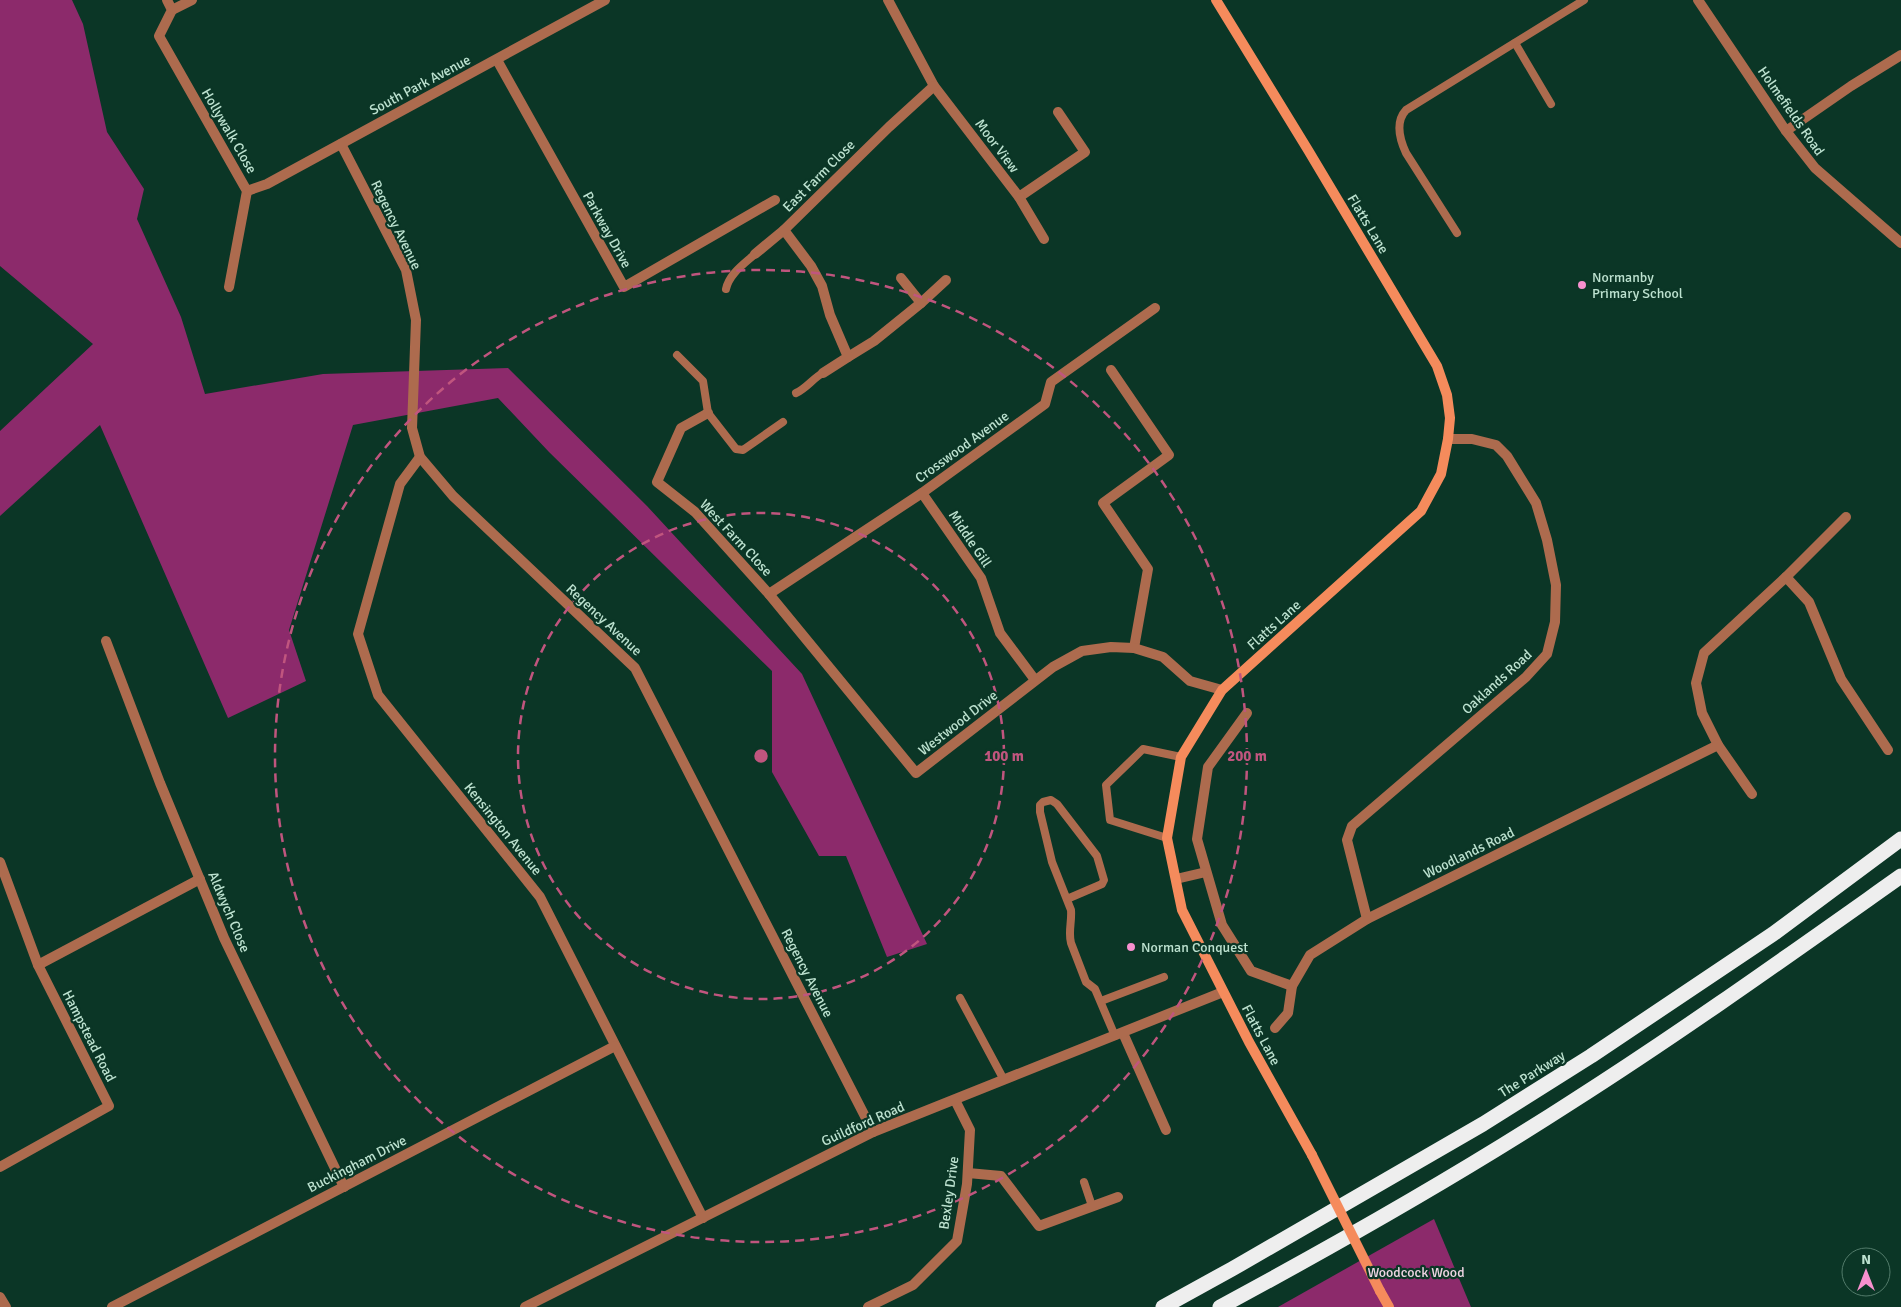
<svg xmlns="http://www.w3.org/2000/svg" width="1901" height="1307" viewBox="0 0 1901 1307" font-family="Signika,sans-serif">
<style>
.forest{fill:#8c2a6b}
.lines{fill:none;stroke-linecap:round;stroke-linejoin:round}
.lane{stroke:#ad6b4e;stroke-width:8}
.street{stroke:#ad6b4e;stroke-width:10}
.secondary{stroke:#f58b5c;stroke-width:10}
.highway{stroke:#eee;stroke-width:15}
.secondary-bridge{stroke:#f58b5c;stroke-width:10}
.ring{fill:none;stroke:#c0557e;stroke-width:2.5;stroke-dasharray:9 6}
.poi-dot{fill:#f790ce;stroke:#0b3626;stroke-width:2}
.labels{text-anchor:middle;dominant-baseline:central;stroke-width:4.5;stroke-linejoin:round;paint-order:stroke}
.street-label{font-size:14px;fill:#bde2d0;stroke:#0b3626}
.poi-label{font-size:14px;fill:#bde2d0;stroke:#0b3626;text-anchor:start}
.park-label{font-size:14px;fill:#f0d5e4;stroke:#0b3626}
.centre{fill:#c0557e;stroke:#0b3626;stroke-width:2.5}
.ring-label{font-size:15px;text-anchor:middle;font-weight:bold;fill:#c0557e;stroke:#0b3626;stroke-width:4.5;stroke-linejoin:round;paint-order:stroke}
</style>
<rect width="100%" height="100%" fill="#0b3626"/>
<g class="forest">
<path d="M 0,0 L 72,0 L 83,24 L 107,132 L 144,189 L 137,219 L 181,317 L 205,394 L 323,374 L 508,368 L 647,506 L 802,674 L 927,944 L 887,957 L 846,856 L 819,856 L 772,772 L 772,671 L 549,452 L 498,398 L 353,425 L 289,630 L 306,681 L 228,718 L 100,425 L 0,516 L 0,431 L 93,344 L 0,266 Z"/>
<path d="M 1434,1219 L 1471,1307 L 1278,1307 Z"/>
</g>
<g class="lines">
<g class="lane">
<path d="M 1515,43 L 1551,104"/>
<path d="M 1457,233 L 1406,153 C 1400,140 1395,122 1406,110 L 1584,0"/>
<path d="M 726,289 C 729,274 744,264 755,254"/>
<path d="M 677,355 L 703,381 L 708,413 L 736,449 L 743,450 L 783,422"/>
<path d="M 796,393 C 807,388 813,378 823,373"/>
<path d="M 1167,838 L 1110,820 L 1106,785 L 1143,749 L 1181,757"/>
<path d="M 1067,899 L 1102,884 L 1104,880 L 1097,856 L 1057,804 L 1051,800 L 1043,802 L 1040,805 L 1040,812 L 1052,862 L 1071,910 C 1072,922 1068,932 1071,943 L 1086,982 L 1095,989 L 1115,1036"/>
<path d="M 960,998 L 1004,1080"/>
<path d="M 1101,1001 L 1164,977"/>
<path d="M 1084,1182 L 1092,1206"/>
</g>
<g class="street">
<path d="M 167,0 L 172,10 L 159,36 L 247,191 L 229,287"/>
<path d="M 888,0 L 934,86 L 1019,197 L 1085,152 L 1058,112"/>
<path d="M 1698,0 L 1786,131 L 1815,168 L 1901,243"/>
<path d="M 172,10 L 192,0"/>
<path d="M 497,60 L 624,287 L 775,200"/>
<path d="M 1786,131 L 1851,86 L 1901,55"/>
<path d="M 341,144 L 406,270 L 416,320 L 412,428 L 420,457 L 453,496 L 635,668 L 873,1132"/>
<path d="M 247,191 L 267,184 L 605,0"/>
<path d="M 1019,197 L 1044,239"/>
<path d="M 755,254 L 784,230"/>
<path d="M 921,303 L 946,280"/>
<path d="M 848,357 L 874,341 L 921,303 L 901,278"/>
<path d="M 1111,370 L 1169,455 L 1103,503 L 1148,569 L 1134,648"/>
<path d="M 823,373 L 848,357 L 830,315 L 822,286 L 811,266 L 784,230 L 889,127 L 934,86"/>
<path d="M 708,413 L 681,428 L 657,482 L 695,512 L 769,594 L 916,773 L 1053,667 L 1082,651 L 1111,647 L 1134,648 L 1163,657 L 1190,681 L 1222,690"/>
<path d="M 420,457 L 400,484 L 358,634 L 378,695 L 540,897 L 703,1218"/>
<path d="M 922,493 L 981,578 L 1000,633 L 1035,680"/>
<path d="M 1786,577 L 1846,517"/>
<path d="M 769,594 L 922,493 L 1045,404 L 1051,382 L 1155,308"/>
<path d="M 106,641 L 160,783 L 224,938 L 344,1187"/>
<path d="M 1247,713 L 1208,767 L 1197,839 L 1222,925 L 1251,971 L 1292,986"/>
<path d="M 1752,794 L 1718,745 L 1702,713 L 1696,683 L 1704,653 L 1786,577 L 1809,602 L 1841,679 L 1888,750"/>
<path d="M 0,862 L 38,965 L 109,1106 L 0,1167"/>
<path d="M 1176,879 L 1206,872"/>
<path d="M 1367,919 L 1347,840 L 1352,826 L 1526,677 L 1547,654 L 1555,622 L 1556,585 L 1547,540 L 1536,503 L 1507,456 L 1496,445 L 1472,439 L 1448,439"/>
<path d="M 38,965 L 200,879"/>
<path d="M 1275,1028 L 1288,1013 L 1292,986 L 1310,955 L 1367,919 L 1718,745"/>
<path d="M 1123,1033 L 1166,1130"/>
<path d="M 968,1173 L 1001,1176 L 1039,1226 L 1118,1197"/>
<path d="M 0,1297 L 6,1307"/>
<path d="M 112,1307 L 615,1046"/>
<path d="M 525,1307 L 873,1132 L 1223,992"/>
<path d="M 868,1307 L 913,1285 L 957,1241 L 967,1184 L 970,1130 L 955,1100"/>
</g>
<g class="secondary">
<path d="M 1216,0 L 1308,150 L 1437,366 L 1447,395 L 1450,418 L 1448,439 L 1441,474 L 1421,511 L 1222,690 L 1181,757 L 1167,838 L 1182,910 L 1249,1042 L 1312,1155"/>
<path d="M 1380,1291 L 1389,1307"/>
</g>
<g class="highway">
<path d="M 1163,1307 L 1232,1269 L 1483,1124 L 1591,1056 L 1773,934 L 1901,839"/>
<path d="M 1220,1307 C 1339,1243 1457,1176 1570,1103 C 1683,1031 1792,953 1901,876"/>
</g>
<path class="secondary-bridge" d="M 1312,1155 L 1380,1291"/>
</g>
<g class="ring">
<circle cx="761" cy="756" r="243"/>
<circle cx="761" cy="756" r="486"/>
</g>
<g class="poi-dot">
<circle cx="1582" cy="285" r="5"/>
<circle cx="1131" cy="947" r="5"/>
</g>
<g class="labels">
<g class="street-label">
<text transform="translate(420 85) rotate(-28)">South Park Avenue</text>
<text transform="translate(1791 111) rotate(55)">Holmefields Road</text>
<text transform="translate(229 131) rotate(60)">Hollywalk Close</text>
<text transform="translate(997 146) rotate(53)">Moor View</text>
<text transform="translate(819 176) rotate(-45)">East Farm Close</text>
<text transform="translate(1368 224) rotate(59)">Flatts Lane</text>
<text transform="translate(396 225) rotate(64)">Regency Avenue</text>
<text transform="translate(607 230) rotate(61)">Parkway Drive</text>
<text transform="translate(962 447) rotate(-36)">Crosswood Avenue</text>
<text transform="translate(736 538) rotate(47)">West Farm Close</text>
<text transform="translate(970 539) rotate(56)">Middle Gill</text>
<text transform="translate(604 620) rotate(43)">Regency Avenue</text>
<text transform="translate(1274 625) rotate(-42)">Flatts Lane</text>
<text transform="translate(1497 682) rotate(-42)">Oaklands Road</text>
<text transform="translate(958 723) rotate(-38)">Westwood Drive</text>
<text transform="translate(503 829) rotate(51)">Kensington Avenue</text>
<text transform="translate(1469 853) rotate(-26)">Woodlands Road</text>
<text transform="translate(229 912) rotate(67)">Aldwych Close</text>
<text transform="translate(807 973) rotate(63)">Regency Avenue</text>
<text transform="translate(1261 1035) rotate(62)">Flatts Lane</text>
<text transform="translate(89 1036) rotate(63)">Hampstead Road</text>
<text transform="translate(1532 1074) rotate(-32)">The Parkway</text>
<text transform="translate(863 1124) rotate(-24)">Guildford Road</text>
<text transform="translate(357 1164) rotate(-27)">Buckingham Drive</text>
<text transform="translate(949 1193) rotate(-82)">Bexley Drive</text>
</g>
<g class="poi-label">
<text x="1592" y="277">Normanby<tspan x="1592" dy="16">Primary School</tspan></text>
<text x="1141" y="947">Norman Conquest</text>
</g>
<g class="park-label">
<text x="1416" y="1272">Woodcock Wood</text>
</g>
</g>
<circle cx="761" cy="756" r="8" class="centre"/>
<g class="ring-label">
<text x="1004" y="761">100 m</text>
<text x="1247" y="761">200 m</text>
</g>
<g transform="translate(1866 1272)"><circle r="24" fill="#0b3626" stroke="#527b6a"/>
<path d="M0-4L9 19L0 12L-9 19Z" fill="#f790ce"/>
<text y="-8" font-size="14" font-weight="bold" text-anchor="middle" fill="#bde2d0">N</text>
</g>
</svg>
